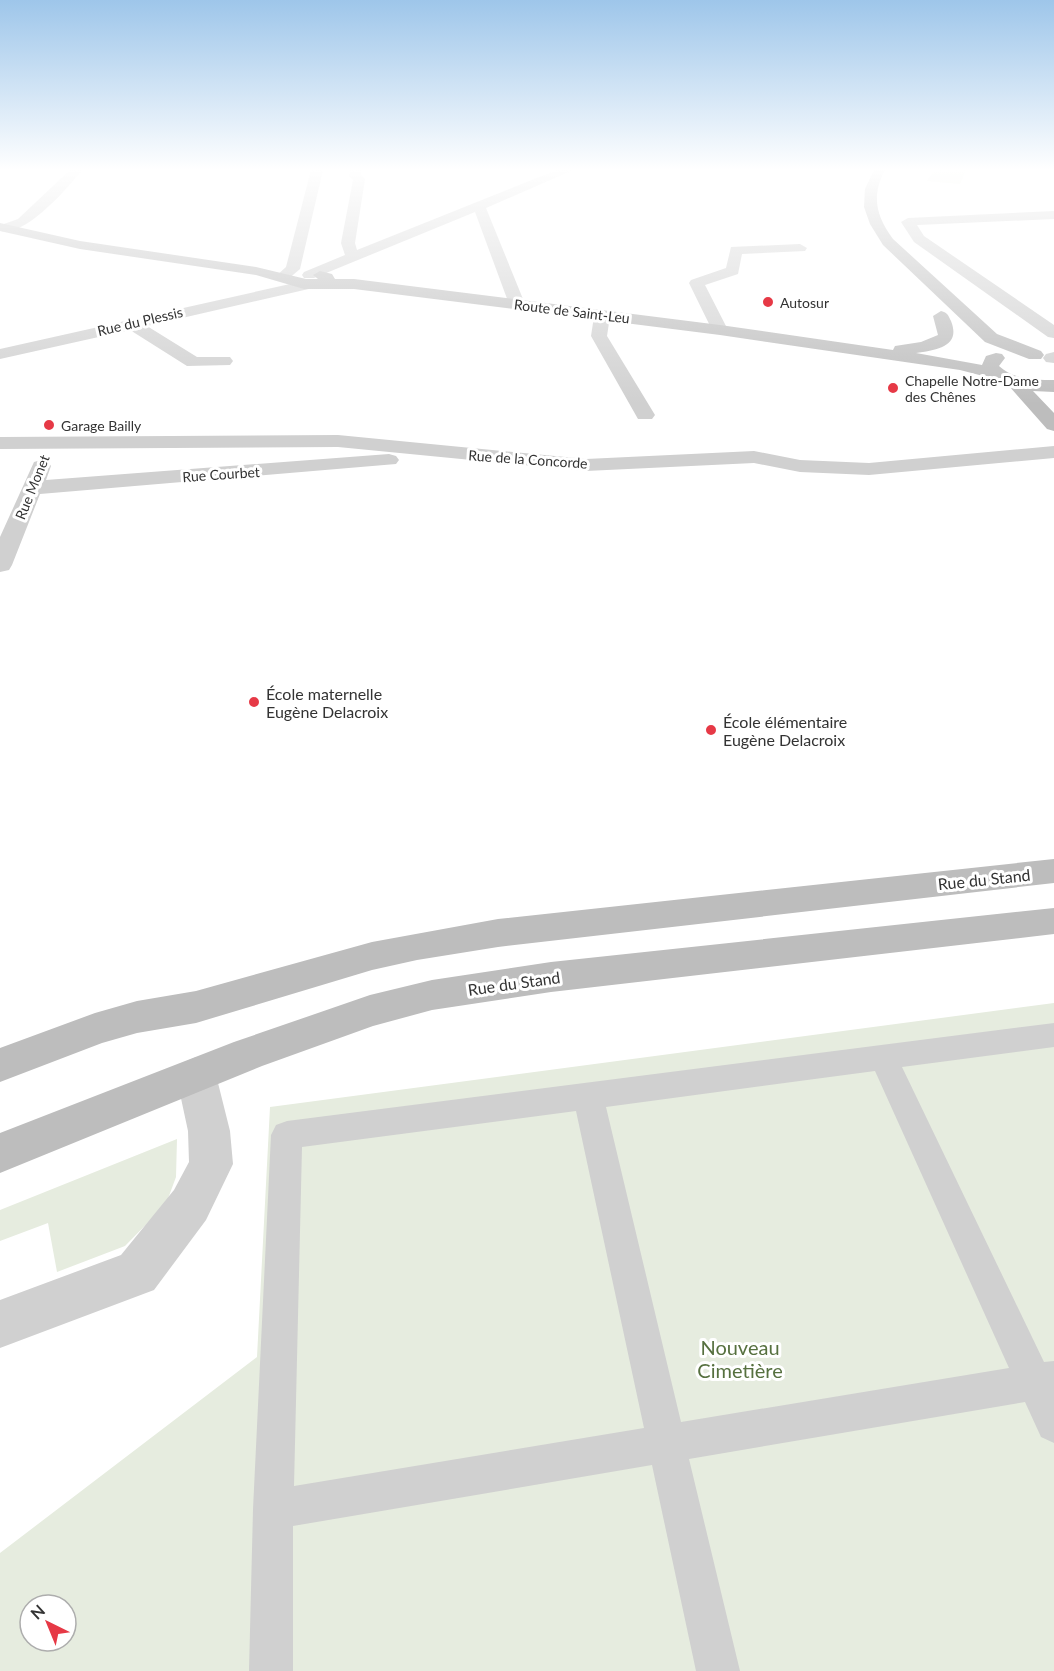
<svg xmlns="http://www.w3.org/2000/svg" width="1054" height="1671" viewBox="0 0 1054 1671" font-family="Lato,sans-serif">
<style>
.green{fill:#e6ecdf;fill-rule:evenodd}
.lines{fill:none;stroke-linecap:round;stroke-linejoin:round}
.lane{fill:#d0d0d0;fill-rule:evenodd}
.street{fill:#d0d0d0;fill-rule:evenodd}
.secondary{fill:#bdbdbd;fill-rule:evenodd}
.poi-dot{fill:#e63946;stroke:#fff;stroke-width:2}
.labels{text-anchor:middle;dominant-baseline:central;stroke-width:6;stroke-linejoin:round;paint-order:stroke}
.far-poi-label{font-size:14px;fill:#333;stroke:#fff;text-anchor:start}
.far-street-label{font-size:14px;fill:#333;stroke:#fff}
.poi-label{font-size:16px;fill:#333;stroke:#fff;text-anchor:start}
.street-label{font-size:16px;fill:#333;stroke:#fff}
.near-park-label{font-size:20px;fill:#56703f;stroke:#fff}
</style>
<rect width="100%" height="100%" fill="#fff"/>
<g class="green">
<path d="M 934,170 L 966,170 L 960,184 L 927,181 Z"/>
<path d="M 1054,1003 L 1054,1671 L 0,1671 L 0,1553 L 257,1357 L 270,1107 ZM 30,1605 L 66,1605 L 66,1641 L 30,1641 Z"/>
<path d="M 177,1139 L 176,1177 L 166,1204 L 125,1246 L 57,1272 L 48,1223 L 0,1241 L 0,1210 Z"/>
</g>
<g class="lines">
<path class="lane" d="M 1054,1023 L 1054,1047 L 902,1067 L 1044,1362 L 1054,1361 L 1054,1443 L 1041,1437 L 1025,1402 L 689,1459 L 740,1671 L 696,1671 L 652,1465 L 293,1526 L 293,1671 L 249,1671 L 253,1509 L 271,1135 L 276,1125 L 287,1121 ZM 875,1071 L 1009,1368 L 681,1422 L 606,1107 ZM 576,1111 L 644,1428 L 294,1486 L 302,1147 Z"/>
<g class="street">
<path d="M 70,170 L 82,170 C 68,188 25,237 1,231 L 1,225 L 18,219 Z"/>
<path d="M 311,170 L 323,170 L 300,269 L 287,280 L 277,280 L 275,277 L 286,267 Z"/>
<path d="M 350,170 L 362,170 L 361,175 L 365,179 L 355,243 L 357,250 L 557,170 L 573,170 L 486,208 L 525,304 L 517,309 L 509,304 L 475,212 L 314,278 L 304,278 L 302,275 L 304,272 L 345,255 L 341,243 L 353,180 L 349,176 Z"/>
<path d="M 1054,211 L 1054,219 L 917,225 L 924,236 L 1054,325 L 1054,338 L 1048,337 L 914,242 L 901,222 L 908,218 Z"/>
<path d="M 800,244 L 807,248 L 805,251 L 742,254 L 738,274 L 705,285 L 728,330 L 726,334 L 714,334 L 689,283 L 691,280 L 726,268 L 731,247 Z"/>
<path d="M 308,280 L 313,282 L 316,285 L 313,288 L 147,326 L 197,357 L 230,357 L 233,361 L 230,365 L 187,366 L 130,330 L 0,359 L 0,349 Z"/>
<path d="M 606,311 L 614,316 L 609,323 L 607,336 L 655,415 L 652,419 L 638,419 L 591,336 L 593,323 L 600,313 Z"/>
<path d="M 1054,352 L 1054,363 L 1046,362 L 1043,358 L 1046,354 Z"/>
<path d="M 338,435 L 586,459 L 754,451 L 800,460 L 869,463 L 1054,446 L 1054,458 L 869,475 L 800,472 L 754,463 L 586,471 L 338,447 L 0,449 L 0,437 Z"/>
<path d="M 389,454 L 396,456 L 399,460 L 396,464 L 40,494 L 12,565 L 9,570 L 0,572 L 0,537 L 34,462 L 41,460 L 48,462 L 51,466 L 46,480 Z"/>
<path d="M 196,1057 L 210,1063 L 216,1075 L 230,1131 L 233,1164 L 206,1220 L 154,1290 L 0,1348 L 0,1300 L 121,1255 L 174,1190 L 189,1162 L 188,1131 L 176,1075 L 182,1063 Z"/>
</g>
<g class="secondary">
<path d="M 874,170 L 885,170 C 871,196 876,216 893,239 L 997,334 L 1041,351 L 1044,355 L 1041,359 L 1029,359 L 985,342 L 883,245 L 870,224 L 864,207 L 865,189 Z"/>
<path d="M 0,223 L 80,241 L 256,267 L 306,279 L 318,279 L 313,275 L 320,271 L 332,274 L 335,279 L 354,279 L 720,325 L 893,350 L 895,346 L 921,342 L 938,335 L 933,316 L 941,311 C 948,313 948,315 951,321 C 961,346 938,350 916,353 L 982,365 L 986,356 L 996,353 L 1002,354 L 1005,358 L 999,366 C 1014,380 1035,380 1054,380 L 1054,392 L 1033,391 L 1054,413 L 1054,431 L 1047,429 L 1009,386 L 991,378 L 960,370 L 720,335 L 354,289 L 304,289 L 256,275 L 80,249 L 0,231 Z"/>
<path d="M 1054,859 L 1054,883 L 498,947 L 417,960 L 372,970 L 196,1023 L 137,1033 L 102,1043 L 0,1082 L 0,1048 L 95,1013 L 137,1001 L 196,991 L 372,942 L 498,919 Z"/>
<path d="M 1054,908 L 1054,934 L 551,992 L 432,1010 L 373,1026 L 262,1066 L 0,1173 L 0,1133 L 234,1042 L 370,995 L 432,980 L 551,962 Z"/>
</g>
</g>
<linearGradient id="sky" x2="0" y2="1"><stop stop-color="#9ec6ea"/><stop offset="0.42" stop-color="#fff"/><stop offset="1" stop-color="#fff" stop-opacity="0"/></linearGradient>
<rect width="1054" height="404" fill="url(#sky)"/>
<g class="poi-dot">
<circle cx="768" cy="302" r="6"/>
<circle cx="893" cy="388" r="6"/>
<circle cx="49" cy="425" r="6"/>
<circle cx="254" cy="702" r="6"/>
<circle cx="711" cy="730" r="6"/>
</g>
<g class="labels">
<g class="far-poi-label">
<text x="780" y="302">Autosur</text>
<text x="905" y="380">Chapelle Notre-Dame<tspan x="905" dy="16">des Chênes</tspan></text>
<text x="61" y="425">Garage Bailly</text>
</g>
<g class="far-street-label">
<text transform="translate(572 311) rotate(7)">Route de Saint-Leu</text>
<text transform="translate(140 321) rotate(-13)">Rue du Plessis</text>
<text transform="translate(528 459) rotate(4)">Rue de la Concorde</text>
<text transform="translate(221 474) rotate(-4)">Rue Courbet</text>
<text transform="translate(32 487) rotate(-68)">Rue Monet</text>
</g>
<g class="poi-label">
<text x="266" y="693">École maternelle<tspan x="266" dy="18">Eugène Delacroix</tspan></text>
<text x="723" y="721">École élémentaire<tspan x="723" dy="18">Eugène Delacroix</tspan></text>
</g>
<g class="street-label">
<text transform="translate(984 879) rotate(-6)">Rue du Stand</text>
<text transform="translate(514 983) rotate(-8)">Rue du Stand</text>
</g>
<g class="near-park-label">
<text x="740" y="1347">Nouveau<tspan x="740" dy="23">Cimetière</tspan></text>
</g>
</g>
<g transform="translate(48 1623) rotate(317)"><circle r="28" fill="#ffffff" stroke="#adadad" stroke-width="1.5"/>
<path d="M0-4.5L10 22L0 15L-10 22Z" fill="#e63946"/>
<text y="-9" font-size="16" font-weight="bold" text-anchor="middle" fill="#333333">N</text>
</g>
</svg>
